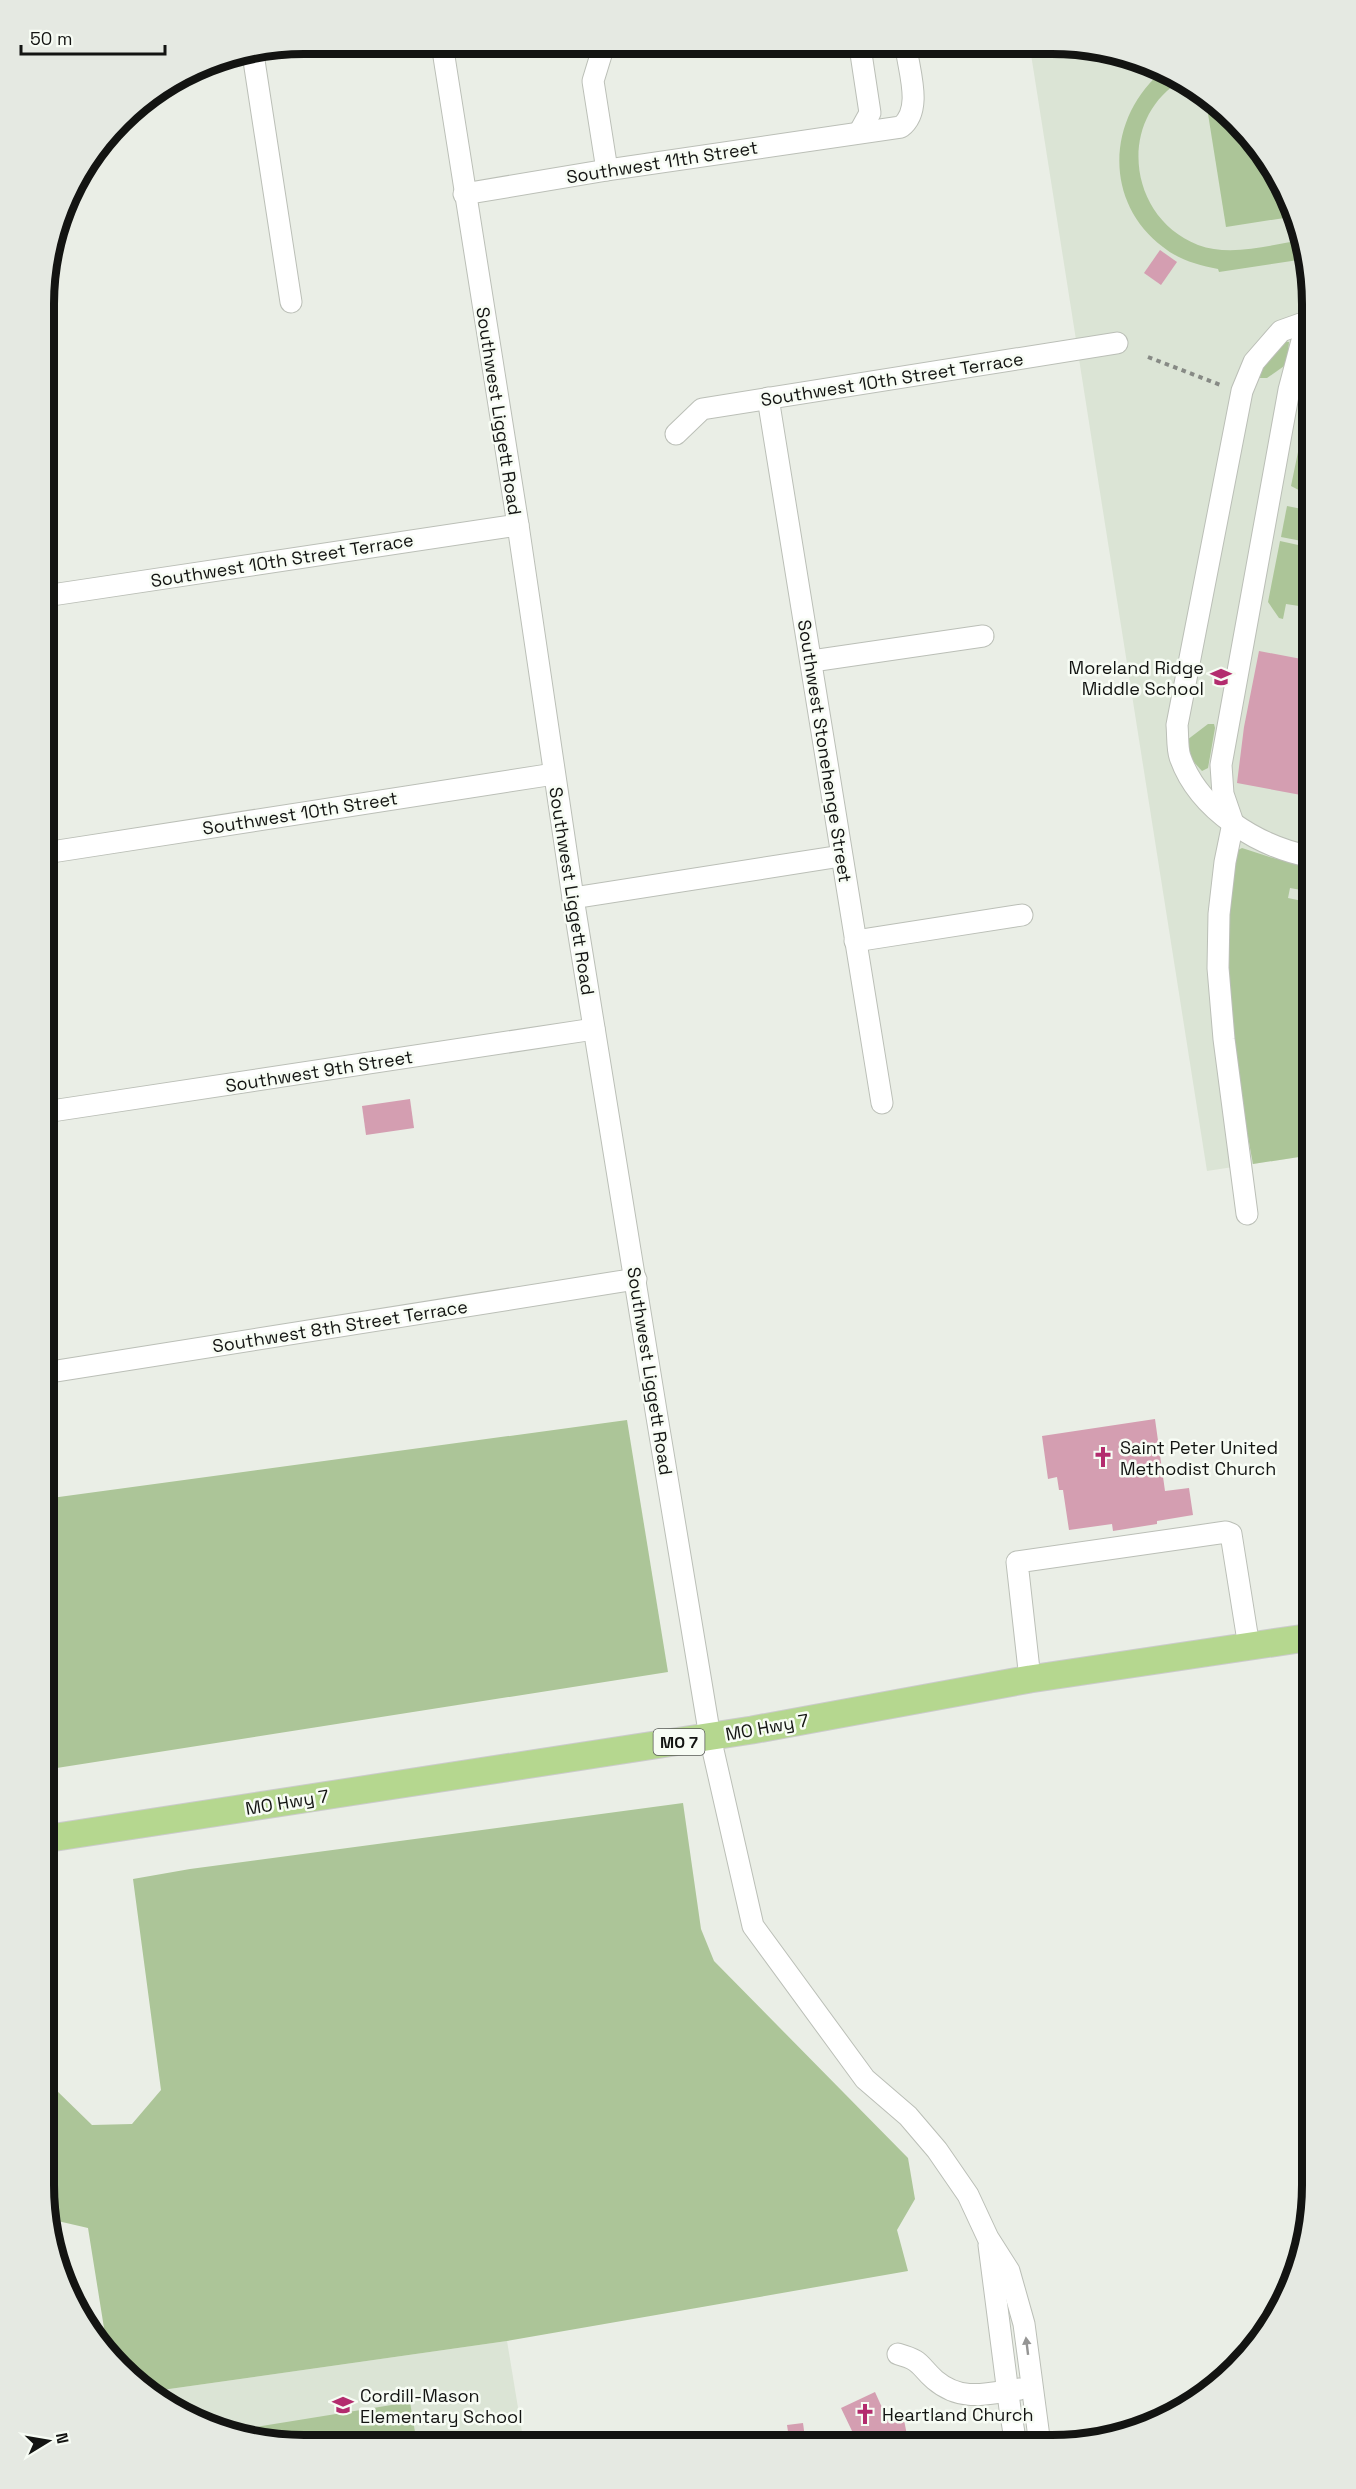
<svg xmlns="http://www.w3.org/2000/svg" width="1356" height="2489" viewBox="0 0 1356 2489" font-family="'Space Grotesk',sans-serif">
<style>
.built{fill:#dbe4d5}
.green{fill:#acc598}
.building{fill:#d49eb1}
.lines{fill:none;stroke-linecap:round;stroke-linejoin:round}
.minor-casing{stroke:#bbbfb7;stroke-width:23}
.major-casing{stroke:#cbcbcb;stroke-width:29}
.path{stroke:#878a85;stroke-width:4;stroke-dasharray:4.5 4.5;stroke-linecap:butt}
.minor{stroke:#fff;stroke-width:21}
.major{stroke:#b5d78f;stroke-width:27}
.oneway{fill:#959594}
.labels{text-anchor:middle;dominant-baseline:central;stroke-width:5;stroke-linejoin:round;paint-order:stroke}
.shield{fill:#f7fcf4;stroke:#575a56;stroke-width:1.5}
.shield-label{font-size:16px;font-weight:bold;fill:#131412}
.street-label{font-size:18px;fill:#131412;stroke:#f7fcf4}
.poi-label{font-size:18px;fill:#131412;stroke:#f7fcf4;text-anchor:start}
.rim{fill:none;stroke:#131412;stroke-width:8}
</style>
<rect width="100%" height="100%" fill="#eaeee6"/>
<g class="built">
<path d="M 1030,48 L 1103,48 L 1167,70 L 1224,108 L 1268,159 L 1299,220 L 1312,304 L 1312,1155 L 1207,1171 Z"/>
<path d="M 507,2341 L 524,2444 L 269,2443 L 189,2419 L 148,2392 Z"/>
</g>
<g class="green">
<path d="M 1165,69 L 1182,80 C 1116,119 1128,218 1198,245 C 1231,257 1269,245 1302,240 L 1305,259 L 1219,272 L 1218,269 C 1198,265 1179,260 1163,247 C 1102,201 1107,115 1165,69 Z"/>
<path d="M 1205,95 L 1224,108 L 1268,159 L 1297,216 L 1226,227 Z"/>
<path d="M 1283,341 L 1289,342 L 1287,364 L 1267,378 L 1260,378 L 1261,368 Z"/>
<path d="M 1312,380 L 1312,447 L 1300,445 Z"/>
<path d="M 1298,452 L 1312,455 L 1307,482 L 1312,483 L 1312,497 L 1291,486 Z"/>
<path d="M 1287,506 L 1312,511 L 1312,543 L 1281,537 Z"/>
<path d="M 1280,541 L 1312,548 L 1299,606 L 1286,604 L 1283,619 L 1279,618 L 1268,602 Z"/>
<path d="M 1208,724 L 1214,724 L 1215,728 L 1208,768 L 1202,771 L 1192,760 L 1187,740 Z"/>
<path d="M 1242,848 L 1273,858 L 1312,866 L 1312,892 L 1290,888 L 1288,898 L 1312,903 L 1312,1155 L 1253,1164 C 1234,1062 1217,953 1238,850 Z"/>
<path d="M 1312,1296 L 1312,1366 L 1311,1366 L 1301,1298 Z"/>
<path d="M 627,1420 L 668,1672 L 44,1770 L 44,1499 Z"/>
<path d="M 683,1803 L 701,1929 L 714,1961 L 908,2158 L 915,2199 L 897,2230 L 908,2271 L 507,2341 L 148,2392 L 132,2381 L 108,2353 L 88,2228 L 49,2219 L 44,2185 L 44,2025 L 53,2087 L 92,2125 L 132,2124 L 161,2090 L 133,1879 L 190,1869 Z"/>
<path d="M 410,2402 L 417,2444 L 269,2443 L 230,2431 Z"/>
</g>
<g class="building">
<path d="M 1160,250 L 1177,262 L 1161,285 L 1144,273 Z"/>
<path d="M 1259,651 L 1312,661 L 1312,725 L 1310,724 L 1301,795 L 1237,783 L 1244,727 Z"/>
<path d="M 410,1099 L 414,1128 L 366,1135 L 362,1106 Z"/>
<path d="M 1155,1419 L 1165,1491 L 1189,1488 L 1193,1515 L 1157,1521 L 1157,1524 L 1113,1531 L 1112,1524 L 1069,1530 L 1063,1490 L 1059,1490 L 1057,1477 L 1048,1479 L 1042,1436 Z"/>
<path d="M 875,2392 L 889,2423 L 904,2420 L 909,2445 L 818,2445 L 817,2436 L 852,2431 L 841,2408 Z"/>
<path d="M 803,2423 L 806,2445 L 790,2445 L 787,2425 Z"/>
</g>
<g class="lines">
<defs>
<g id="minor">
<path d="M 442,44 L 518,525 L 573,898 L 657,1417 L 710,1737 L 753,1926 L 865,2079 L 908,2116 L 937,2150 L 968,2195 L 988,2238 L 1009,2271 L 1024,2324 L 1040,2445"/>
<path d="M 604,45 L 593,81 L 607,170"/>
<path d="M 253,54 L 291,302"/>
<path d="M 860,131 L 870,113 L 860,47"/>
<path d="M 464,194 L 607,170 L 901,127 C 923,110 909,72 906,47"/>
<path d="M 768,398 L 882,1103"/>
<path d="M 676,434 L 702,409 L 1117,343"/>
<path d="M 45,596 L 518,525"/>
<path d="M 812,661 L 983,636"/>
<path d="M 45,853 L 554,774"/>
<path d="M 1312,857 C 1259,847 1199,811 1180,757 C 1177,748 1178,735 1177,725 L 1242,391 L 1254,362 L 1281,331 L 1312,320"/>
<path d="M 573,898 L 841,856"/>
<path d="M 855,941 L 1022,915"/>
<path d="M 45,1112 L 594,1029"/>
<path d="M 1247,1214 L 1224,1039 L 1218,968 L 1219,914 L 1225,862 L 1233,823 L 1223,794 L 1221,765 L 1289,390 L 1303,337 L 1312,323"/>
<path d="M 44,1373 L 636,1279"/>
<path d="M 1030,1679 L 1017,1562 L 1226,1532 L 1231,1534 L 1249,1647"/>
<path d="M 989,2245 L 1010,2409 L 1016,2445"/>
<path d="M 898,2354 C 923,2361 918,2365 935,2380 C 962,2403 989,2393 1020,2389"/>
</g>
<path id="major" d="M 44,1839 L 752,1730 L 1030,1679 L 1312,1637"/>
</defs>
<use href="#minor" class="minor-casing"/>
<use href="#major" class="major-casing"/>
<path class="path" d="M 1148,357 L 1223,386"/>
<use href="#minor" class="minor"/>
<use href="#major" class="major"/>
</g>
<defs><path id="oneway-solid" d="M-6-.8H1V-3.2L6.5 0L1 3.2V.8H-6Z" transform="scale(1.5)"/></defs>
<use class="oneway" href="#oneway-solid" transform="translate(1027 2346) rotate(-97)"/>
<defs>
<symbol id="school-bare" viewBox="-9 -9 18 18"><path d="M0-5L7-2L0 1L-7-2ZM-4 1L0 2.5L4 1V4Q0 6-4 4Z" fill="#b32c6e" stroke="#f7fcf4" stroke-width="2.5" paint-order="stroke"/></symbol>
<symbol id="church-bare" viewBox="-9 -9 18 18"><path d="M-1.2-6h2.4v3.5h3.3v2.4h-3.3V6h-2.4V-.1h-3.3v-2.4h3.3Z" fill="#b32c6e" stroke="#f7fcf4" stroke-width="2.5" paint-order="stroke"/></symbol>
</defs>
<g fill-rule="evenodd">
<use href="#school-bare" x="1206" y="662" width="30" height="30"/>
<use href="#church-bare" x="1088" y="1442" width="30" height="30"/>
<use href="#school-bare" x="328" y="2390" width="30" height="30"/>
<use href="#church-bare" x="850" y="2399" width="30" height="30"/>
</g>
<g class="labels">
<rect class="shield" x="653.5" y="1729" width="51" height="26" rx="4.5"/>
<g class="shield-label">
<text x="679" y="1742">MO 7</text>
</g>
<g class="street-label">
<text transform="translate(662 162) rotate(-9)">Southwest 11th Street</text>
<text transform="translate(892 379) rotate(-9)">Southwest 10th Street Terrace</text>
<text transform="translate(499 411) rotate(81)">Southwest Liggett Road</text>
<text transform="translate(282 560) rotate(-9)">Southwest 10th Street Terrace</text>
<text transform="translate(825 751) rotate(81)">Southwest Stonehenge Street</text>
<text transform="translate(300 813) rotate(-9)">Southwest 10th Street</text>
<text transform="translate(572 891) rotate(81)">Southwest Liggett Road</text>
<text transform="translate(319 1071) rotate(-9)">Southwest 9th Street</text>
<text transform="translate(340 1326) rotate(-9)">Southwest 8th Street Terrace</text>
<text transform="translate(650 1371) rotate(81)">Southwest Liggett Road</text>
<text transform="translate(767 1727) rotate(-10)">MO Hwy 7</text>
<text transform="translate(287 1802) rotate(-9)">MO Hwy 7</text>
</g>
<g class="poi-label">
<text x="1204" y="667" text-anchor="end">Moreland Ridge<tspan x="1204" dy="21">Middle School</tspan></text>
<text x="1120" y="1447">Saint Peter United<tspan x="1120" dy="21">Methodist Church</tspan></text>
<text x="360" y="2395">Cordill-Mason<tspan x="360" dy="21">Elementary School</tspan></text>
<text x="882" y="2414">Heartland Church</text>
</g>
</g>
<path d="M0 0H1356V2489H0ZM304 54H1052A250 250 0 0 1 1302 304V2185A250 250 0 0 1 1052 2435H304A250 250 0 0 1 54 2185V304A250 250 0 0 1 304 54Z" fill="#e5e9e2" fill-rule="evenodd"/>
<path class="rim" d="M304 54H1052A250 250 0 0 1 1302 304V2185A250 250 0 0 1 1052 2435H304A250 250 0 0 1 54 2185V304A250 250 0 0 1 304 54Z"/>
<g transform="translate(48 2441) rotate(79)" stroke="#f7fcf4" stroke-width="4.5" paint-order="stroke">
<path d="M0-4.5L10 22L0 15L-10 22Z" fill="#131412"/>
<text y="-9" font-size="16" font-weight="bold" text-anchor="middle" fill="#131412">N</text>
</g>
<path d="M21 45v9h144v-9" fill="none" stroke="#131412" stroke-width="3"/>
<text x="30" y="45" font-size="18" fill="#131412" stroke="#f7fcf4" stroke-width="4.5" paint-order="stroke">50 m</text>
</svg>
